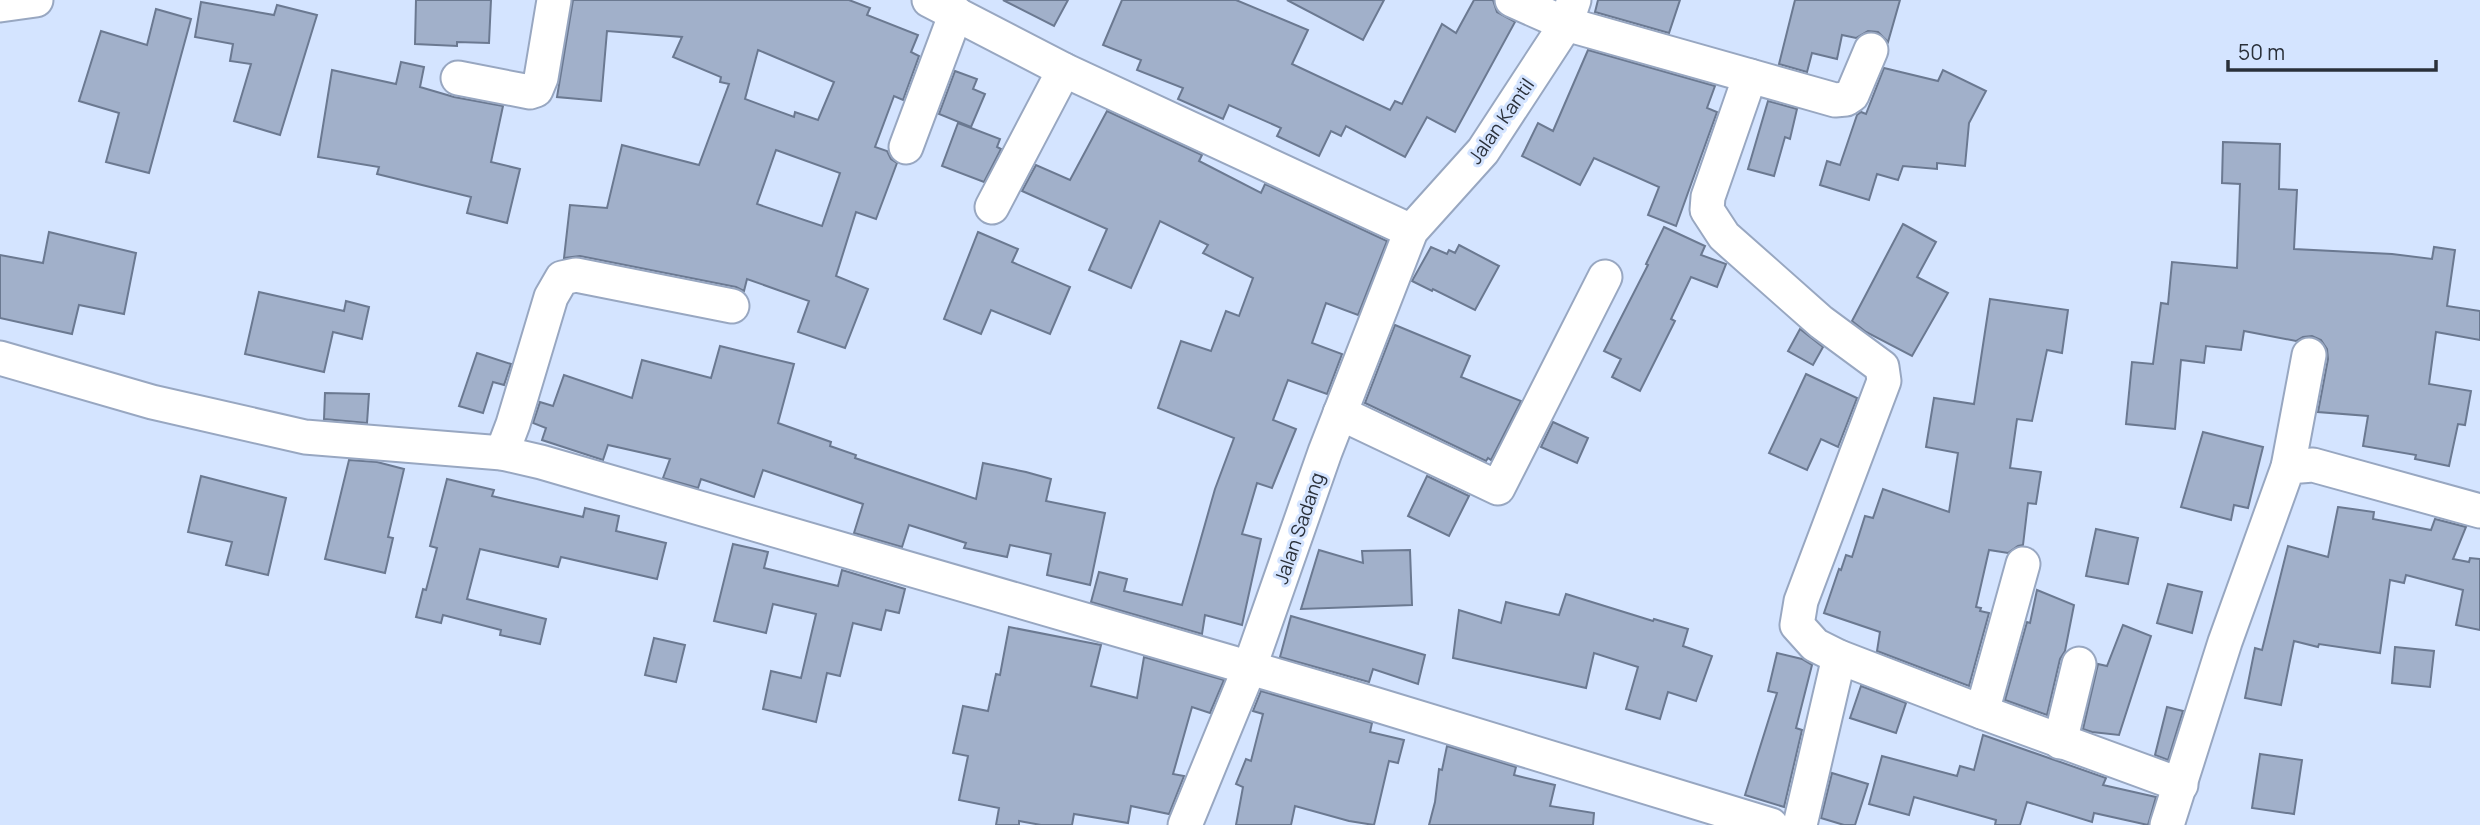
<svg xmlns="http://www.w3.org/2000/svg" width="2480" height="825" viewBox="0 0 2480 825" font-family="Manrope,sans-serif">
<style>
.building{fill:#a1b0ca;stroke:#6b7991;stroke-width:2;fill-rule:evenodd}
.lines{fill:none;stroke-linecap:round;stroke-linejoin:round}
.minor-casing{stroke:#98a7c1;stroke-width:37}
.minor{stroke:#fff;stroke-width:33}
.labels{text-anchor:middle;dominant-baseline:central;stroke-width:6;stroke-linejoin:round;paint-order:stroke}
.street-label{font-size:19px;fill:#2a303a;stroke:#d4e4ff}
</style>
<rect width="100%" height="100%" fill="#d4e4ff"/>
<g class="building">
<path d="M 416,0 L 491,0 L 489,43 L 457,42 L 457,46 L 415,44 Z"/>
<path d="M 573,0 L 849,0 L 870,8 L 867,15 L 918,35 L 911,52 L 919,56 L 903,100 L 894,96 L 875,147 L 887,151 L 891,159 L 897,163 L 876,219 L 856,212 L 836,276 L 868,289 L 845,348 L 798,332 L 809,301 L 747,279 L 744,291 L 736,287 L 580,256 L 564,258 L 570,205 L 607,208 L 622,145 L 699,165 L 729,84 L 720,82 L 721,77 L 673,57 L 682,37 L 607,31 L 601,101 L 557,97 ZM 758,50 L 834,82 L 818,120 L 795,112 L 794,117 L 745,99 ZM 776,150 L 840,173 L 822,226 L 757,204 Z"/>
<path d="M 1003,0 L 1068,0 L 1054,26 Z"/>
<path d="M 1122,0 L 1236,0 L 1308,30 L 1292,64 L 1390,110 L 1395,101 L 1402,104 L 1442,24 L 1456,33 L 1474,0 L 1493,0 L 1497,12 L 1515,22 L 1455,132 L 1427,117 L 1405,157 L 1346,126 L 1341,136 L 1331,131 L 1319,156 L 1277,136 L 1281,128 L 1229,105 L 1223,119 L 1178,99 L 1183,88 L 1137,70 L 1141,60 L 1103,45 Z"/>
<path d="M 1287,0 L 1384,0 L 1363,40 Z"/>
<path d="M 1598,0 L 1680,0 L 1669,33 L 1595,12 Z"/>
<path d="M 1795,0 L 1900,0 L 1888,42 L 1878,32 L 1868,31 L 1856,38 L 1842,35 L 1837,59 L 1812,53 L 1807,72 L 1779,64 Z"/>
<path d="M 201,2 L 274,15 L 277,5 L 317,15 L 280,135 L 234,121 L 251,64 L 230,61 L 233,44 L 195,37 Z"/>
<path d="M 156,9 L 191,19 L 149,173 L 106,162 L 119,113 L 79,101 L 101,31 L 147,45 Z"/>
<path d="M 1588,50 L 1715,86 L 1707,108 L 1717,112 L 1676,226 L 1648,215 L 1659,187 L 1594,158 L 1580,185 L 1522,156 L 1538,123 L 1553,131 Z"/>
<path d="M 401,62 L 424,67 L 420,87 L 454,97 L 503,106 L 491,162 L 520,169 L 507,223 L 467,213 L 471,197 L 377,174 L 379,167 L 318,157 L 332,70 L 396,84 Z"/>
<path d="M 1884,68 L 1938,81 L 1943,70 L 1986,91 L 1969,123 L 1965,166 L 1937,163 L 1937,169 L 1903,166 L 1898,180 L 1877,174 L 1869,200 L 1820,185 L 1827,161 L 1840,165 L 1857,115 L 1861,112 L 1866,114 Z"/>
<path d="M 955,71 L 977,79 L 973,89 L 985,94 L 971,127 L 939,114 Z"/>
<path d="M 1768,101 L 1797,109 L 1790,139 L 1785,137 L 1774,176 L 1748,169 Z"/>
<path d="M 1107,111 L 1202,155 L 1199,161 L 1261,193 L 1265,184 L 1387,241 L 1358,315 L 1326,303 L 1312,343 L 1342,354 L 1327,394 L 1288,380 L 1273,420 L 1296,429 L 1272,488 L 1257,483 L 1242,534 L 1261,539 L 1242,625 L 1205,615 L 1202,634 L 1091,602 L 1099,572 L 1127,579 L 1124,591 L 1182,605 L 1215,489 L 1234,438 L 1158,408 L 1181,341 L 1211,351 L 1226,311 L 1239,316 L 1253,278 L 1203,253 L 1208,245 L 1160,221 L 1131,288 L 1089,270 L 1107,229 L 1022,191 L 1036,165 L 1070,180 Z"/>
<path d="M 958,123 L 1000,139 L 997,147 L 1001,149 L 984,182 L 942,166 Z"/>
<path d="M 2223,142 L 2280,144 L 2279,189 L 2297,190 L 2294,249 L 2392,254 L 2432,259 L 2434,247 L 2455,250 L 2447,306 L 2480,311 L 2480,340 L 2436,332 L 2429,384 L 2471,391 L 2465,425 L 2458,424 L 2449,466 L 2415,459 L 2416,455 L 2363,446 L 2368,416 L 2318,412 L 2328,359 L 2327,349 L 2321,340 L 2312,336 L 2303,337 L 2296,341 L 2244,331 L 2241,350 L 2206,346 L 2204,363 L 2181,360 L 2175,429 L 2126,424 L 2132,362 L 2153,364 L 2161,303 L 2168,304 L 2172,262 L 2237,268 L 2240,184 L 2222,183 Z"/>
<path d="M 1903,224 L 1936,242 L 1917,277 L 1948,293 L 1912,356 L 1866,332 L 1852,321 Z"/>
<path d="M 1664,227 L 1705,246 L 1701,255 L 1726,264 L 1717,287 L 1691,277 L 1671,319 L 1675,321 L 1640,391 L 1612,377 L 1621,359 L 1604,351 L 1648,265 L 1646,264 Z"/>
<path d="M 49,232 L 136,253 L 124,314 L 79,305 L 72,334 L 0,318 L 0,255 L 43,263 Z"/>
<path d="M 978,232 L 1018,249 L 1012,262 L 1070,287 L 1050,334 L 991,310 L 981,334 L 944,319 Z"/>
<path d="M 1459,245 L 1499,266 L 1475,310 L 1433,289 L 1432,291 L 1412,281 L 1431,247 L 1447,254 L 1449,250 L 1455,253 Z"/>
<path d="M 259,292 L 344,311 L 346,301 L 369,307 L 362,339 L 333,332 L 324,372 L 245,354 Z"/>
<path d="M 1990,299 L 2068,310 L 2062,353 L 2047,350 L 2032,421 L 2017,419 L 2010,468 L 2041,472 L 2036,504 L 2028,503 L 2023,545 L 2018,546 L 2008,553 L 1989,550 L 1976,607 L 1981,608 L 1980,611 L 1989,613 L 1969,686 L 1877,651 L 1880,632 L 1824,613 L 1839,569 L 1841,570 L 1846,555 L 1852,557 L 1865,516 L 1873,518 L 1883,489 L 1949,512 L 1958,453 L 1926,447 L 1934,398 L 1974,404 Z"/>
<path d="M 1395,325 L 1470,356 L 1461,377 L 1521,401 L 1491,460 L 1488,458 L 1486,461 L 1365,403 Z"/>
<path d="M 1800,329 L 1823,347 L 1813,365 L 1788,351 Z"/>
<path d="M 720,346 L 794,364 L 778,423 L 831,442 L 830,446 L 856,455 L 855,458 L 976,499 L 983,463 L 1026,472 L 1051,479 L 1046,501 L 1105,513 L 1090,585 L 1047,575 L 1051,554 L 1010,545 L 1007,557 L 964,548 L 966,543 L 909,525 L 902,547 L 854,533 L 863,504 L 816,488 L 763,470 L 754,497 L 701,479 L 698,488 L 663,478 L 670,459 L 608,445 L 603,460 L 542,440 L 546,428 L 533,423 L 540,402 L 553,406 L 564,375 L 632,398 L 642,360 L 711,378 Z"/>
<path d="M 477,353 L 511,364 L 504,385 L 493,382 L 483,413 L 459,406 Z"/>
<path d="M 1806,374 L 1857,398 L 1838,447 L 1821,439 L 1807,470 L 1769,453 Z"/>
<path d="M 325,393 L 369,394 L 367,423 L 324,419 Z"/>
<path d="M 1553,422 L 1588,438 L 1577,463 L 1541,447 Z"/>
<path d="M 2203,432 L 2263,447 L 2248,508 L 2234,505 L 2231,520 L 2181,507 Z"/>
<path d="M 349,460 L 377,462 L 404,469 L 388,537 L 393,538 L 385,573 L 325,559 Z"/>
<path d="M 201,476 L 286,498 L 268,575 L 226,565 L 232,542 L 188,532 Z"/>
<path d="M 1427,476 L 1469,496 L 1449,536 L 1408,516 Z"/>
<path d="M 447,479 L 494,490 L 492,496 L 583,517 L 585,508 L 619,516 L 616,531 L 666,543 L 657,579 L 561,557 L 558,567 L 480,549 L 467,599 L 546,619 L 540,644 L 500,635 L 501,630 L 443,615 L 441,623 L 416,617 L 423,589 L 426,590 L 437,548 L 430,546 Z"/>
<path d="M 2338,507 L 2374,512 L 2373,519 L 2431,530 L 2435,519 L 2466,527 L 2453,559 L 2469,562 L 2470,558 L 2480,559 L 2480,630 L 2456,625 L 2463,590 L 2406,575 L 2404,583 L 2390,580 L 2380,653 L 2319,644 L 2318,647 L 2294,641 L 2281,705 L 2245,698 L 2255,648 L 2262,650 L 2288,546 L 2328,557 Z"/>
<path d="M 2096,529 L 2138,538 L 2128,584 L 2086,576 Z"/>
<path d="M 733,544 L 768,552 L 764,568 L 838,586 L 842,570 L 905,589 L 899,613 L 886,610 L 881,630 L 853,623 L 840,676 L 827,673 L 816,722 L 763,709 L 771,671 L 801,678 L 816,614 L 773,604 L 766,633 L 714,621 Z"/>
<path d="M 1319,550 L 1363,563 L 1362,551 L 1410,550 L 1412,605 L 1301,609 Z"/>
<path d="M 2168,584 L 2202,592 L 2192,633 L 2157,623 Z"/>
<path d="M 2037,590 L 2074,605 L 2065,651 L 2060,659 L 2047,715 L 2005,700 L 2027,622 L 2030,623 Z"/>
<path d="M 1566,594 L 1653,621 L 1654,619 L 1688,629 L 1683,646 L 1712,656 L 1696,701 L 1668,692 L 1660,719 L 1626,709 L 1638,667 L 1594,653 L 1586,688 L 1453,658 L 1459,610 L 1501,623 L 1506,602 L 1559,615 Z"/>
<path d="M 1291,616 L 1425,655 L 1418,684 L 1373,669 L 1369,682 L 1280,657 Z"/>
<path d="M 2123,625 L 2151,636 L 2119,735 L 2092,732 L 2083,729 L 2098,664 L 2107,666 Z"/>
<path d="M 1009,627 L 1101,645 L 1091,686 L 1137,698 L 1144,657 L 1224,680 L 1210,713 L 1192,707 L 1173,774 L 1184,776 L 1169,814 L 1131,806 L 1128,823 L 1074,814 L 1072,825 L 1041,825 L 1019,821 L 1019,825 L 996,825 L 999,808 L 959,800 L 968,756 L 953,753 L 963,706 L 988,711 L 996,674 L 1000,675 Z"/>
<path d="M 654,638 L 685,645 L 676,682 L 645,675 Z"/>
<path d="M 2395,647 L 2434,651 L 2430,687 L 2392,683 Z"/>
<path d="M 1777,653 L 1802,659 L 1812,665 L 1796,728 L 1802,730 L 1784,807 L 1745,795 L 1777,693 L 1768,691 Z"/>
<path d="M 1861,686 L 1906,703 L 1896,733 L 1850,718 Z"/>
<path d="M 1261,691 L 1372,723 L 1370,732 L 1404,740 L 1398,763 L 1389,761 L 1374,825 L 1349,821 L 1295,806 L 1291,825 L 1236,825 L 1243,787 L 1236,784 L 1246,759 L 1251,761 L 1263,714 L 1253,711 Z"/>
<path d="M 2167,707 L 2183,711 L 2168,760 L 2155,755 Z"/>
<path d="M 1983,735 L 2106,778 L 2103,785 L 2156,797 L 2148,825 L 2094,813 L 2092,822 L 2027,802 L 2020,825 L 1995,825 L 1996,820 L 1914,797 L 1909,815 L 1869,804 L 1882,756 L 1957,776 L 1960,766 L 1974,770 Z"/>
<path d="M 1447,746 L 1516,767 L 1514,775 L 1555,785 L 1550,806 L 1594,813 L 1593,825 L 1429,825 L 1435,802 L 1439,769 L 1442,770 Z"/>
<path d="M 2260,754 L 2302,760 L 2294,814 L 2252,808 Z"/>
<path d="M 1832,773 L 1868,784 L 1855,825 L 1844,825 L 1821,818 Z"/>
</g>
<g class="lines">
<defs>
<g id="minor">
<path d="M 929,0 L 1064,70 L 1411,231"/>
<path d="M 1512,0 L 1566,24 L 1835,100 L 1846,99 L 1852,95 L 1871,50"/>
<path d="M 0,5 L 36,0"/>
<path d="M 1750,76 L 1708,197 L 1707,210 L 1724,236 L 1821,322 L 1882,367 L 1884,381 L 1801,601 L 1797,625 L 1815,645 L 1839,657 L 1982,712 L 2181,785"/>
<path d="M 458,78 L 530,92 L 536,90 L 541,78 L 554,0"/>
<path d="M 906,147 L 956,13"/>
<path d="M 992,207 L 1064,70"/>
<path d="M 0,358 L 152,402 L 305,437 L 502,453 L 541,462 L 1374,704 L 1771,825"/>
<path d="M 1340,413 L 1498,488 L 1605,277"/>
<path d="M 502,453 L 513,424 L 551,297 L 562,278 L 576,275 L 732,306"/>
<path d="M 2288,467 L 2309,355"/>
<path d="M 1982,712 L 2023,564"/>
<path d="M 2060,742 L 2079,664"/>
<path d="M 1185,825 L 1249,669 L 1325,452 L 1411,231 L 1483,151 L 1566,24 L 1574,0"/>
<path d="M 1800,825 L 1839,657"/>
<path d="M 2167,825 L 2225,642 L 2288,467 L 2313,465 L 2480,511"/>
</g>
</defs>
<use href="#minor" class="minor-casing"/>
<use href="#minor" class="minor"/>
</g>
<g class="labels">
<g class="street-label">
<text transform="translate(1501 121) rotate(-55)">Jalan Kantil</text>
<text transform="translate(1299 528) rotate(-71)">Jalan Sadang</text>
</g>
</g>
<path d="M2228 60v10h208v-10" fill="none" stroke="#2a303a" stroke-width="3.5"/>
<text x="2238" y="60" font-size="21" fill="#2a303a" stroke="#d4e4ff" stroke-width="5" paint-order="stroke">50 m</text>
</svg>
